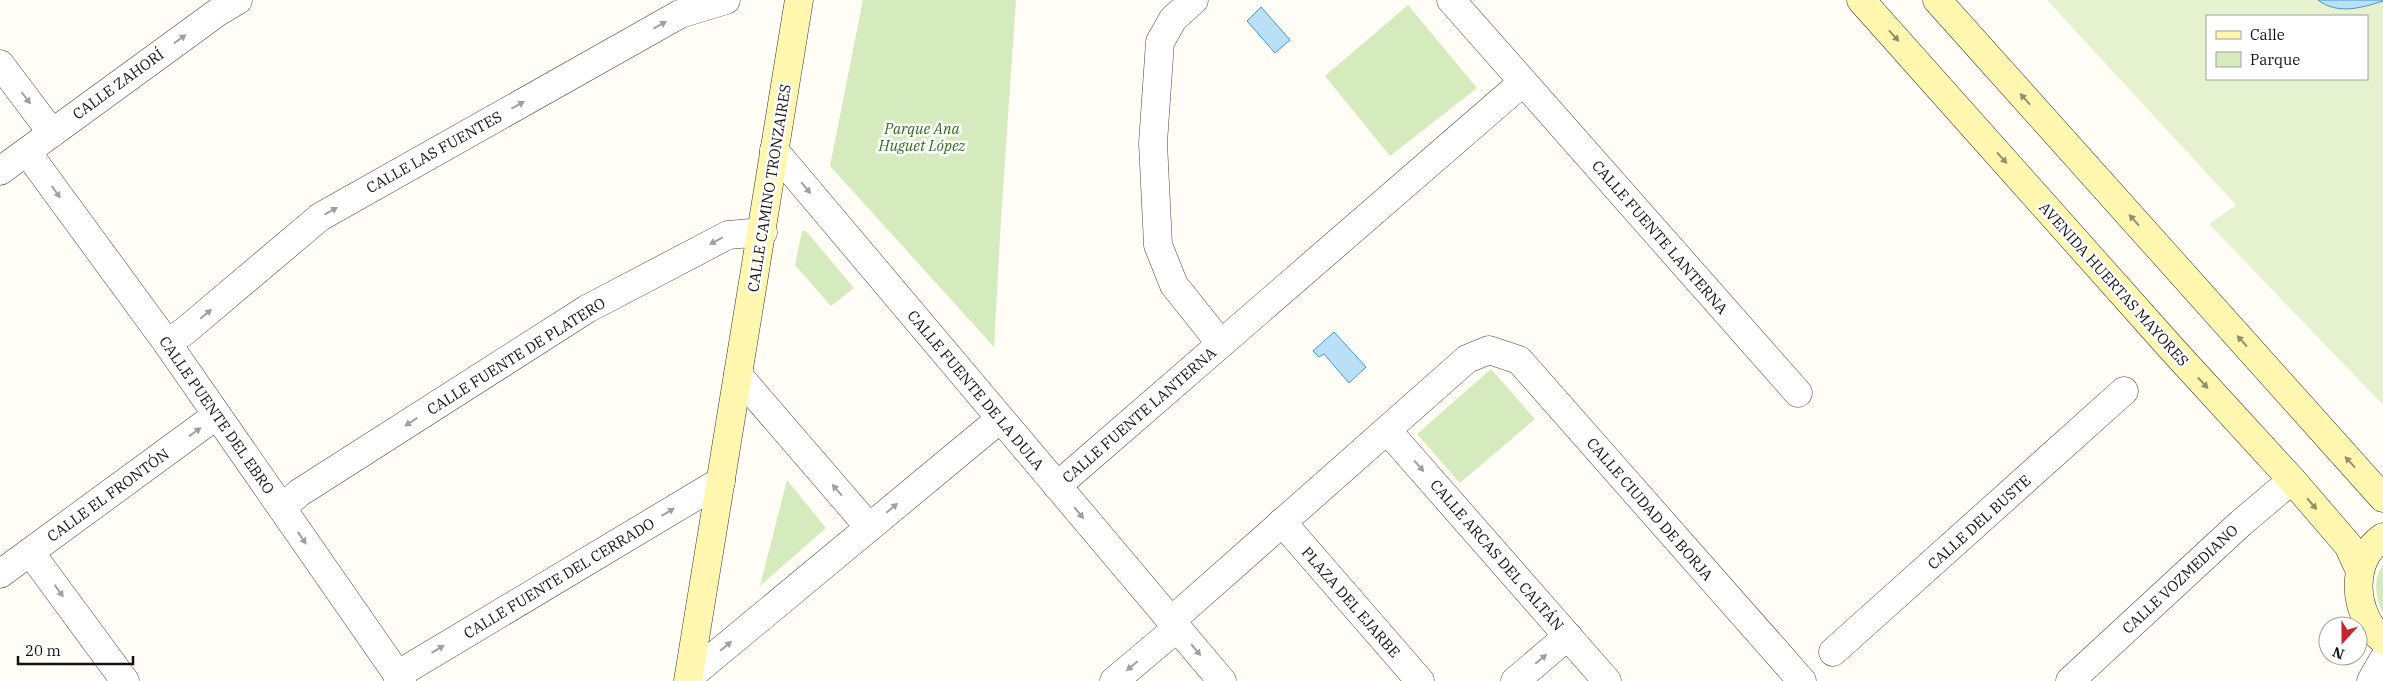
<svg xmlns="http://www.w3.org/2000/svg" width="2383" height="681" viewBox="0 0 2383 681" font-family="'IBM Plex Serif',serif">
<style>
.green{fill:#d5ebbd}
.pitch{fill:#e6f2cf;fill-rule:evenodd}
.water{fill:#b9e0f7;stroke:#3f96cf}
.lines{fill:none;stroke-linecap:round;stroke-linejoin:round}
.street-casing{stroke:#444;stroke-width:29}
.secondary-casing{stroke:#333;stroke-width:29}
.street{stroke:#fff;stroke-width:28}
.secondary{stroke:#fff6b0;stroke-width:28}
.oneway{fill:#a0a0a0}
.oneway2{fill:#948f68}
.labels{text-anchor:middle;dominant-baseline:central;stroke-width:5;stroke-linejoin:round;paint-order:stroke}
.street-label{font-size:15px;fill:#111;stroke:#fff}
.park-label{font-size:15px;font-style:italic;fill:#2f6b1f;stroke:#fff}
</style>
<rect width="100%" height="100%" fill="#fffdf5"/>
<g class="green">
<path d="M 863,0 L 1016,0 L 1001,218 L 994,347 L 830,166 Z"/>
<path d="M 1408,5 L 1477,88 L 1390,156 L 1325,76 Z"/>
<path d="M 802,231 L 806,231 L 854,288 L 831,306 L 795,265 Z"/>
<path d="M 1491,369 L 1535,419 L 1460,483 L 1417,434 Z"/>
<path d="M 787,480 L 826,528 L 760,586 Z"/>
<path d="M 2383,565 L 2383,614 C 2376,599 2372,578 2383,565 Z"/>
</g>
<path class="pitch" d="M 2047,0 L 2383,0 L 2383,405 L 2209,224 L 2236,205 ZM 2207,16 L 2367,16 L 2367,79 L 2207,79 Z"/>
<g class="water">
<path d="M 2318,0 L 2383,0 L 2383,1 C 2361,8 2338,15 2318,0 Z"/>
<path d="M 1261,7 L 1290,40 L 1275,53 L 1247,21 Z"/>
<path d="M 1334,332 L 1366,367 L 1349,383 L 1324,354 L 1319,357 L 1313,351 Z"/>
</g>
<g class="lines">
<defs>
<g id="street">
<path d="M 1194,0 L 1173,19 L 1160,42 L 1153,143 L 1158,245 L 1174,285 L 1221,344"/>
<path d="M 1451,0 L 1798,393"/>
<path d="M 0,64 L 52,133"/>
<path d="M 774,150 L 1222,681"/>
<path d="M 27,152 L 167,343 L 402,681"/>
<path d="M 0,171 L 218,12 L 238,0"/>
<path d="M 167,343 L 185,331 L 320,217 L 680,14 L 726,0"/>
<path d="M 738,375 L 869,527"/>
<path d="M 1387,430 L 1607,681"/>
<path d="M 1057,486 L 1523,82"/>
<path d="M 282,508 L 299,493 L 587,309 L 728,235 L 763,232"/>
<path d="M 1282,522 L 1420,681"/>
<path d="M 30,552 L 125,681"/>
<path d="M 0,574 L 217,415"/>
<path d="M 1171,621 L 1467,359 L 1489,350 L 1519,360 L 1802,681"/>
<path d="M 1833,652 L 2124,391"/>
<path d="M 397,675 L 721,481"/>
<path d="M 689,677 L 1000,419"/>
<path d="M 1114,681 L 1177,628"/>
<path d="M 1515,681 L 1568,636"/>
<path d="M 2070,681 L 2241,523 L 2292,480"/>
<path d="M 2371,681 L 2383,660"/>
</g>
<g id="secondary">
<path d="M 1861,0 L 2172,349 L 2292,480 L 2348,545 L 2360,571"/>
<path d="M 1937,0 L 2383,498"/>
<path d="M 2383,537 C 2348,561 2353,615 2383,640"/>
<path d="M 688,681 L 799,0"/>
</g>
</defs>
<use href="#street" class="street-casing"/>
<use href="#secondary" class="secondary-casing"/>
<use href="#street" class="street"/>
<use href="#secondary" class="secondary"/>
</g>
<defs><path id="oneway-solid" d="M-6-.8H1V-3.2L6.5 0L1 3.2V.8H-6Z" transform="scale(1.25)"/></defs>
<g class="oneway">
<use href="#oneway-solid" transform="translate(660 25) rotate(-29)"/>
<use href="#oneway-solid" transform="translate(180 39) rotate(-36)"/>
<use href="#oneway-solid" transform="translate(26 98) rotate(53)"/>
<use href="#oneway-solid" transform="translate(518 105) rotate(-29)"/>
<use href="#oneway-solid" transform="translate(806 188) rotate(50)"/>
<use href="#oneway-solid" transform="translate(56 192) rotate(54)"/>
<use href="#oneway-solid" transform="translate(331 211) rotate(-29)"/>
<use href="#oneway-solid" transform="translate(716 241) rotate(152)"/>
<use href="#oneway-solid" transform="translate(206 314) rotate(-40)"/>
<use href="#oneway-solid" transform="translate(411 422) rotate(147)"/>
<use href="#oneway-solid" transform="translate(195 432) rotate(-36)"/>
<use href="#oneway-solid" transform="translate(1419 466) rotate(49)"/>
<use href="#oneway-solid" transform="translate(837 490) rotate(-131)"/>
<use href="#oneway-solid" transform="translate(892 508) rotate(-40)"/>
<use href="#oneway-solid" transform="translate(668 512) rotate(-31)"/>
<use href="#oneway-solid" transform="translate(1079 513) rotate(50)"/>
<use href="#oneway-solid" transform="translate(302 538) rotate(55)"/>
<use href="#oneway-solid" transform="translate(59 591) rotate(54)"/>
<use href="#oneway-solid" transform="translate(726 646) rotate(-40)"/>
<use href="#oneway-solid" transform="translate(438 649) rotate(-31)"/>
<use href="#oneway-solid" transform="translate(1196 650) rotate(50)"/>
<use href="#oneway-solid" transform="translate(1541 659) rotate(-40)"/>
<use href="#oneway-solid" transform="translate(1132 666) rotate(140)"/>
</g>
<g class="oneway2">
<use href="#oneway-solid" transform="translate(1894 36) rotate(48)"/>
<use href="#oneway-solid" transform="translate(2025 99) rotate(-132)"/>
<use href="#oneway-solid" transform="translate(2002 158) rotate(48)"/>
<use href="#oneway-solid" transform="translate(2134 220) rotate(-132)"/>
<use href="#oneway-solid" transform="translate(2242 341) rotate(-132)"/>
<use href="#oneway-solid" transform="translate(2203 383) rotate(47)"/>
<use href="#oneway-solid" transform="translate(2350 462) rotate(-132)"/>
<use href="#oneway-solid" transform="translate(2312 504) rotate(50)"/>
</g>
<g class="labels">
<g class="street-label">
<text transform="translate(118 84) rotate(-36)">CALLE ZAHORÍ</text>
<text transform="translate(434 152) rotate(-29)">CALLE LAS FUENTES</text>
<text transform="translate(769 188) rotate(-81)">CALLE CAMINO TRONZAIRES</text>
<text transform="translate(1660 237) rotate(49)">CALLE FUENTE LANTERNA</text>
<text transform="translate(2114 284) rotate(48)">AVENIDA HUERTAS MAYORES</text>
<text transform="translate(516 356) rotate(-32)">CALLE FUENTE DE PLATERO</text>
<text transform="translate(976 390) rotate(50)">CALLE FUENTE DE LA DULA</text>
<text transform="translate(217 415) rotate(55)">CALLE PUENTE DEL EBRO</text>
<text transform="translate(1139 415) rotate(-41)">CALLE FUENTE LANTERNA</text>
<text transform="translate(108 495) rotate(-36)">CALLE EL FRONTÓN</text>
<text transform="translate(1650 509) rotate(49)">CALLE CIUDAD DE BORJA</text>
<text transform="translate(1979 522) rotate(-42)">CALLE DEL BUSTE</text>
<text transform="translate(1497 555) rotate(49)">CALLE ARCAS DEL CALTÁN</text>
<text transform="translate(559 578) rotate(-31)">CALLE FUENTE DEL CERRADO</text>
<text transform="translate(2180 579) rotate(-43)">CALLE VOZMEDIANO</text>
<text transform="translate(1351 602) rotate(49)">PLAZA DEL EJARBE</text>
</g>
<g class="park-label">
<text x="922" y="128">Parque Ana<tspan x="922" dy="17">Huguet López</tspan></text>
</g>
</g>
<rect x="2206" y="15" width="162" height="65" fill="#ffffff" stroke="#a0a0a0"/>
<rect x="2216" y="31" width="25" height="8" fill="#fff6b0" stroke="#a0a0a0"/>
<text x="2250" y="40" font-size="15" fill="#111111">Calle</text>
<rect x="2216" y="52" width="25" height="15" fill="#d5ebbd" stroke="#a0a0a0"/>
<text x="2250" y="65" font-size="15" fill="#111111">Parque</text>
<g transform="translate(2343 641) rotate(201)"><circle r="24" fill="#ffffff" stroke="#a0a0a0"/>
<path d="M0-4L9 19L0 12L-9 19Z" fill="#c4262e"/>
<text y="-8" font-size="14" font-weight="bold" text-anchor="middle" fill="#111111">N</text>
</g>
<path d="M18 656v8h115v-8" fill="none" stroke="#111111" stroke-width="2.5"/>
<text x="25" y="656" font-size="15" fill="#111111" stroke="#ffffff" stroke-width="4" paint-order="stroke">20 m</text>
</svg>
